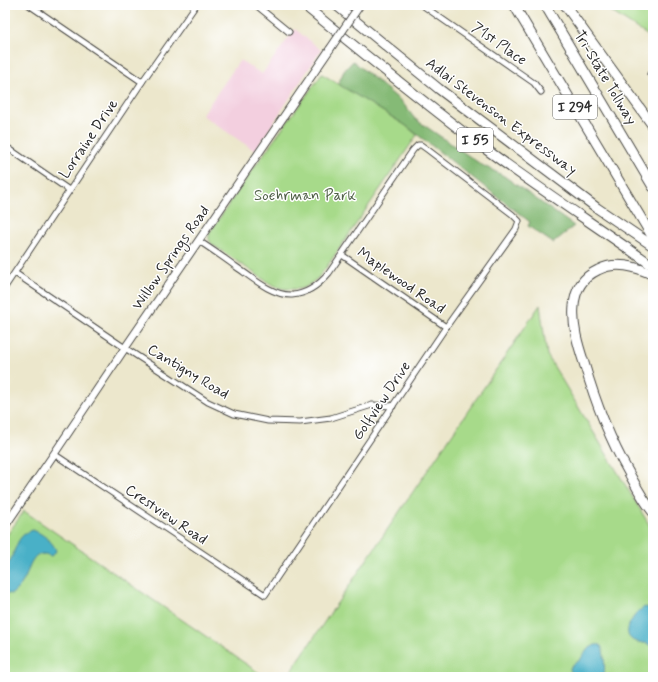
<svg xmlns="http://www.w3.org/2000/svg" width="658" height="682" viewBox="0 0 658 682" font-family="Mynerve,sans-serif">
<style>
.built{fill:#f3cfdf}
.green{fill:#a7da8a;stroke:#69825a}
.forest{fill:#85ba76;stroke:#587250}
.water{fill:#48b0c7;stroke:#3a6e79}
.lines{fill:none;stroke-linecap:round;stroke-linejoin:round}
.minor-casing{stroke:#484743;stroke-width:7}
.secondary-casing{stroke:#484743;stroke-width:9}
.motorway-casing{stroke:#484743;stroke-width:11}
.minor{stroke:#fff;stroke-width:5}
.secondary{stroke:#fff;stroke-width:7}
.motorway{stroke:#fff;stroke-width:9}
.secondary-bridge-casing{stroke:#484743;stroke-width:9;stroke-linecap:butt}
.secondary-bridge{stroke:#fff;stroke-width:7}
.labels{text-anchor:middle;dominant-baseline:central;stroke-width:3;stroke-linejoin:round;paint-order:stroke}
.shield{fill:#fff;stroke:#6b6b6b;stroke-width:1}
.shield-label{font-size:14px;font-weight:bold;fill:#2b2b2b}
.street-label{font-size:15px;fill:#2b2b2b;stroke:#fff}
.park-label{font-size:15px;fill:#506048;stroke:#fff}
</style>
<rect width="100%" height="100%" fill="#fff"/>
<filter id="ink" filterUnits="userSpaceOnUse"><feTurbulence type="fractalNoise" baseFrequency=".025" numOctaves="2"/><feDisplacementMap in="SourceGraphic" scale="8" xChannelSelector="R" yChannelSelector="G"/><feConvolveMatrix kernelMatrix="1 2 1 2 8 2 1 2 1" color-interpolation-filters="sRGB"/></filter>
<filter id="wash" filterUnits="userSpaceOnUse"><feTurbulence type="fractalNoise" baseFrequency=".012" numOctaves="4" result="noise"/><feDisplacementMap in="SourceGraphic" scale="16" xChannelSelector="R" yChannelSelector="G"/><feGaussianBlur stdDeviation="0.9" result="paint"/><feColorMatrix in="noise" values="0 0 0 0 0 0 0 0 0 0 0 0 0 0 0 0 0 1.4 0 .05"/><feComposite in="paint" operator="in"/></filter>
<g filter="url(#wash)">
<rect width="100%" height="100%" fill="#ece7cc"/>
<path class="built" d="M 295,29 L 321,50 L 255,151 L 202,115 L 240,60 L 262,74 Z"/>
<g class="green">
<path d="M 601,5 L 653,5 L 653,39 Z"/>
<path d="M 322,74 L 405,125 L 417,135 L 328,265 L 318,278 L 306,287 L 299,289 L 286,289 L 280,288 L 269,283 L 216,247 C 210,243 207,240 210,232 L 258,162 Z"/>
<path d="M 540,305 L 547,355 L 653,531 L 653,677 L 287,677 Z"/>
<path d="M 24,511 L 265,677 L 5,677 L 5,538 Z"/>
</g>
<path class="forest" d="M 353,61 L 402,102 L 415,119 L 482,165 L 504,176 L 574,226 L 553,243 L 528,226 L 530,222 L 405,125 L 338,84 L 344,71 Z"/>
<g class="water">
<path d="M 33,530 C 43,534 52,541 56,550 L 55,553 L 51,556 L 45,554 L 37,555 C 30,561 29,568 26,576 C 23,583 18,589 12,594 L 5,593 C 5,586 4,578 5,571 C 5,566 9,563 11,559 C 17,546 17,535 33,530 Z"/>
<path d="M 645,607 L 653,609 L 653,648 C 651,646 650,645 648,644 C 642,642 634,643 630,638 C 622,629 637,610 645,607 Z"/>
<path d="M 595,645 C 598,645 599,644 601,646 C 605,651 605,671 604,677 L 573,677 L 570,669 L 571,666 L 580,660 L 584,654 L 588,649 Z"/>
</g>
</g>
<g filter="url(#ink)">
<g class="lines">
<defs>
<g id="minor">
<path d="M 29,5 L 142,82"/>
<path d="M 256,5 L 289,32"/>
<path d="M 422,5 L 534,83 L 541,92"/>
<path d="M 650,74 L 653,76"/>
<path d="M 5,146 L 69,190"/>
<path d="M 342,255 L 446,327"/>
<path d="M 15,273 L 125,348 L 208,402 L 234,414 L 268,421 L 300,422 L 331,418 L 372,405 L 393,406"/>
<path d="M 5,287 L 142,82 L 196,5"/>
<path d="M 54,454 L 265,595 L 446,327 L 516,229 L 519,221 L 512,214 L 428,150 L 421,145 L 418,145 L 413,150 L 329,273 C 319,285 308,294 292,295 C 272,296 250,276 235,266 C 223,257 211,249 199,241"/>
</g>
<path id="secondary" d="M 5,526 L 54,454 L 125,348 L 330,49"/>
<g id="motorway">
<path d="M 304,5 C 364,54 424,103 487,150 C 541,190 598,227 653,266"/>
<path d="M 336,5 L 439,89 L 597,208 L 653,246"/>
<path d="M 514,5 L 653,238"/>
<path d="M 545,5 L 653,187"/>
<path d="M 565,5 L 653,126"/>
<path d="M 653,275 C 636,266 615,261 598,270 C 583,277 575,290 574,306 C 572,325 578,345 584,363 C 595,401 609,438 629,473 C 636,486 643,500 653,512"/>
</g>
</defs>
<use href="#minor" class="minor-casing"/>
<use href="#secondary" class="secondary-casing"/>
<use href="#motorway" class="motorway-casing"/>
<use href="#minor" class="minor"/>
<use href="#secondary" class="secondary"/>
<use href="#motorway" class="motorway"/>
<defs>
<path id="secondary-bridge" d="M 330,49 L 360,5"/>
</defs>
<use href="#secondary-bridge" class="secondary-bridge-casing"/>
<use href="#secondary-bridge" class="secondary-bridge"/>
</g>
</g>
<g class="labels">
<g class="shield">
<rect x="553" y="95" width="44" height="24" rx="3"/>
<rect x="457" y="128" width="36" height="24" rx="3"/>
</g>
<g class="shield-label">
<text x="575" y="107">I 294</text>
<text x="475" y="140">I 55</text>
</g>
<g class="street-label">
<text transform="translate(499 44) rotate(35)">71st Place</text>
<text transform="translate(605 78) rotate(59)">Tri-State Tollway</text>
<text transform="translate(501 117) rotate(37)">Adlai Stevenson Expressway</text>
<text transform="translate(89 139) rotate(-56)">Lorraine Drive</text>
<text transform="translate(171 258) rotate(-55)">Willow Springs Road</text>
<text transform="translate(401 281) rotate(35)">Maplewood Road</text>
<text transform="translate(188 372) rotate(31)">Cantigny Road</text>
<text transform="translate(382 401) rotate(-56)">Golfview Drive</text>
<text transform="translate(166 515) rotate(34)">Crestview Road</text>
</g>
<g class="park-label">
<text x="305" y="196">Soehrman Park</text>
</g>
</g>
<rect width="658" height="682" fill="none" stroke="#fff" stroke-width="20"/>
</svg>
